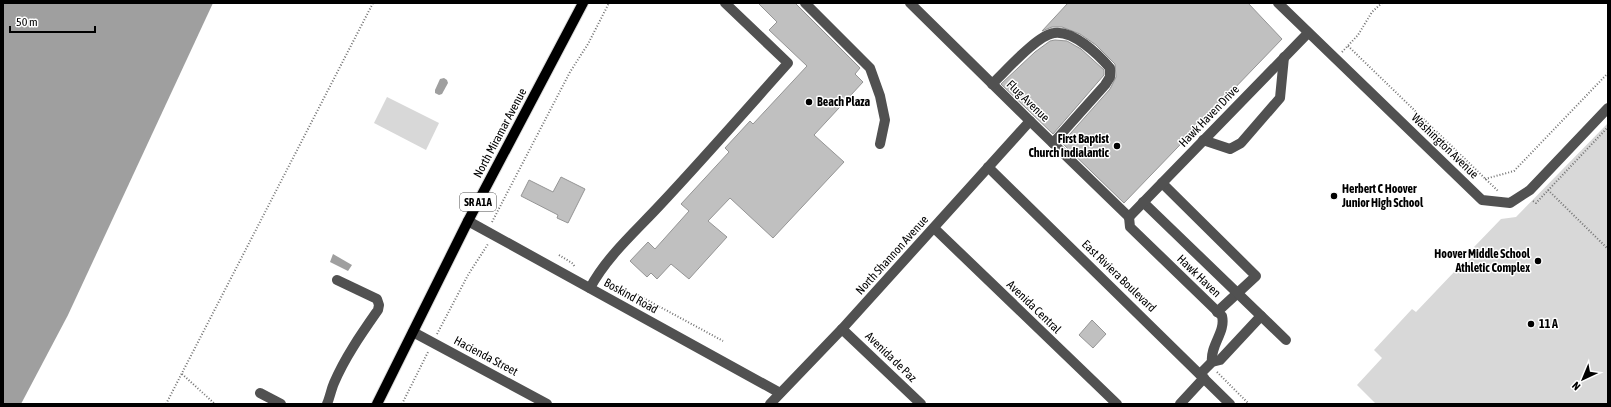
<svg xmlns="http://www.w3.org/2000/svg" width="1611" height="407" viewBox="0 0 1611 407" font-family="'Asap Condensed',sans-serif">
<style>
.green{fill:#d8d8d8}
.water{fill:#9f9f9f}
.building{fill:#c0c0c0;stroke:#959595}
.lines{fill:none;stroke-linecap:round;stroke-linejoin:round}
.major-casing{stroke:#dbdbdb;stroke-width:12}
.path{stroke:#737373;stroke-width:2;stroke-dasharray:1 2;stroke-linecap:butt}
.minor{stroke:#515151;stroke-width:10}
.major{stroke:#000;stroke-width:10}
.poi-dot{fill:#000;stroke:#fff;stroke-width:1.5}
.labels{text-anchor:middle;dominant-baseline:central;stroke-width:3;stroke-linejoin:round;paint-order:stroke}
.shield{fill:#fff;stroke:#4c4c4c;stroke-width:1}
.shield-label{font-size:11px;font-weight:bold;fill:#000}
.street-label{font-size:12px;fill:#000;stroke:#fff}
.poi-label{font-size:12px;font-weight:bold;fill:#000;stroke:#fff;text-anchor:start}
</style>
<rect width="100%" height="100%" fill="#fff"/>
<g class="green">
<path d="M 387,97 L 439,123 L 426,150 L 374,123 Z"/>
<path d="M 1608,123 L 1608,404 L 1376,404 L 1357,385 L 1382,358 L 1374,350 L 1412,309 L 1416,312 L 1455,271 L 1457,273 L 1478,251 L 1474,247 L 1501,219 L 1516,217 Z"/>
</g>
<g class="water">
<path d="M 3,3 L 213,3 L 68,315 L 21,404 L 3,404 Z"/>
<path d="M 444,78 L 447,80 L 448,83 L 442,94 L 439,95 L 435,93 L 435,90 L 440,79 Z"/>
<path d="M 333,254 L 352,265 L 348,271 L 330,262 Z"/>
</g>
<g class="building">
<path d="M 758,3 L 795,3 L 860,68 L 855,74 L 863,82 L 814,135 L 844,162 L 773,238 L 730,198 L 708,221 L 727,237 L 689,279 L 671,264 L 657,279 L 651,273 L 647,277 L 630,261 L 648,242 L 655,249 L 689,211 L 681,204 L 729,152 L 725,148 L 750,121 L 753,124 L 807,66 L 769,30 L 777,22 Z"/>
<path d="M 1068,3 L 1248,3 L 1282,39 L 1124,203 L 1062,143 L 1110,89 L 1116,77 L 1115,64 L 1096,45 L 1080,34 L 1062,27 L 1052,27 L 1042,31 Z"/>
<path d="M 1055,40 L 1067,41 L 1081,49 L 1104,70 L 1104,75 L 1053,134 L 1001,84 L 1035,52 L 1050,41 Z"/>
<path d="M 561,177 L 585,189 L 568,223 L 557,218 L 558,215 L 521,196 L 529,180 L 553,192 Z"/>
<path d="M 1092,320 L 1106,334 L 1093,348 L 1079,335 Z"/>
</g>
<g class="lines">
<defs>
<path id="major" d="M 377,404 L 468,221 L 583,3"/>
</defs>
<use href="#major" class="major-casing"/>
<g class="path">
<path d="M 1348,46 L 1498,191"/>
<path d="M 1342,52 L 1358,35 L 1372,12 L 1382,3"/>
<path d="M 1485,179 L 1514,171 L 1608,73"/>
<path d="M 1548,190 L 1608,249"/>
<path d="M 1533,201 L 1536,203 L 1608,127"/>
<path d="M 492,222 L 570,72 L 588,44 L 609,3"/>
<path d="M 559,255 L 572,263 L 575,267"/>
<path d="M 626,296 L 638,295 L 723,341"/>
<path d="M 437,334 L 468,275 L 488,244"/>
<path d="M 1217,372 L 1249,404"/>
<path d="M 182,374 L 215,404"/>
<path d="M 166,404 L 373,3"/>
<path d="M 402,404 L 428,352"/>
</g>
<g class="minor">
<path d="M 805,3 L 870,68 L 880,96 L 885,120 L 880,144"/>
<path d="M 910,3 L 1030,121 L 1129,217"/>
<path d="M 1278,3 L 1482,200 L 1510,203 L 1530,190 L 1608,108"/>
<path d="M 992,84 C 1005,72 1037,35 1054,33 C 1073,30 1098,54 1110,68 L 1110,77 L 1105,85 L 1053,143"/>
<path d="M 1203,140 L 1230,149 L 1241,143 L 1280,98 L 1284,57"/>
<path d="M 988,167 L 1230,404"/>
<path d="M 1162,183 L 1256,276 L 1217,312"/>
<path d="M 1143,202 L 1286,340"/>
<path d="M 1129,217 L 1308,33"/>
<path d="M 1129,217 L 1130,227 L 1222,316 C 1226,332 1210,345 1212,362"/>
<path d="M 468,221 L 780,393"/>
<path d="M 934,228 L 1117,404"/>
<path d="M 590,288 C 607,256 636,231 660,205 C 704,158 746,110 788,63 L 725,3"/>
<path d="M 842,329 L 921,404"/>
<path d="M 413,332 L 547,404"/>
<path d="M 1200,374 L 1212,362 L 1220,360 L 1261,316"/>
<path d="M 260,393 L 281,404"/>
<path d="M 327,404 C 330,397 331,390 334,383 C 345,357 362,333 378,310 L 379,305 L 377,299 L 337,280"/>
<path d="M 770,404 L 842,329 L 1030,121"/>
<path d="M 1180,404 L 1204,378"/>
</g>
<use href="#major" class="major"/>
</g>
<g class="poi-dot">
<circle cx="809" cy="102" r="4"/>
<circle cx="1117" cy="146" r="4"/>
<circle cx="1334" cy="196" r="4"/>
<circle cx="1538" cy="261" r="4"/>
<circle cx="1531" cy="324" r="4"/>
</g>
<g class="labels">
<rect class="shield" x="460" y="193" width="36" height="18" rx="3"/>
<g class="shield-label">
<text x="478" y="202">SR A1A</text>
</g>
<g class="street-label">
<text transform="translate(1028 101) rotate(44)">Flug Avenue</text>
<text transform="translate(1209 116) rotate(-46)">Hawk Haven Drive</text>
<text transform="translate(500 133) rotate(-62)">North Miramar Avenue</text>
<text transform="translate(1445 146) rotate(44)">Washington Avenue</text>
<text transform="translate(892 255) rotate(-48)">North Shannon Avenue</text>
<text transform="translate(1119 276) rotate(44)">East Riviera Boulevard</text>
<text transform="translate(1199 276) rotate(44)">Hawk Haven</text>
<text transform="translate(631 296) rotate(29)">Boskind Road</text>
<text transform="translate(1034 307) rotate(44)">Avenida Central</text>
<text transform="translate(486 356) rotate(28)">Hacienda Street</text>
<text transform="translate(891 357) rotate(44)">Avenida de Paz</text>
</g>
<g class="poi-label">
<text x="817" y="102">Beach Plaza</text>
<text x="1109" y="139" text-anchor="end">First Baptist<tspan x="1109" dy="14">Church Indialantic</tspan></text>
<text x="1342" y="189">Herbert C Hoover<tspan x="1342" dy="14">Junior High School</tspan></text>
<text x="1530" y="254" text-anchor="end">Hoover Middle School<tspan x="1530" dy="14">Athletic Complex</tspan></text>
<text x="1539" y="324">11 A</text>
</g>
</g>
<rect width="1611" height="407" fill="none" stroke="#000000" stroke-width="8"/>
<g transform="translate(1583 379) rotate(224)" stroke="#ffffff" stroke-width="3" paint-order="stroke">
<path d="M0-3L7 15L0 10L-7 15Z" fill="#000000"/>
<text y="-6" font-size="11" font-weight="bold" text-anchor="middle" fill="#000000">N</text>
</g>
<path d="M10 26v6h85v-6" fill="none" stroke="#000000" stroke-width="2"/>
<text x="16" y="26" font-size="12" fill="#000000" stroke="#ffffff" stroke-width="3" paint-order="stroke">50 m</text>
</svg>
